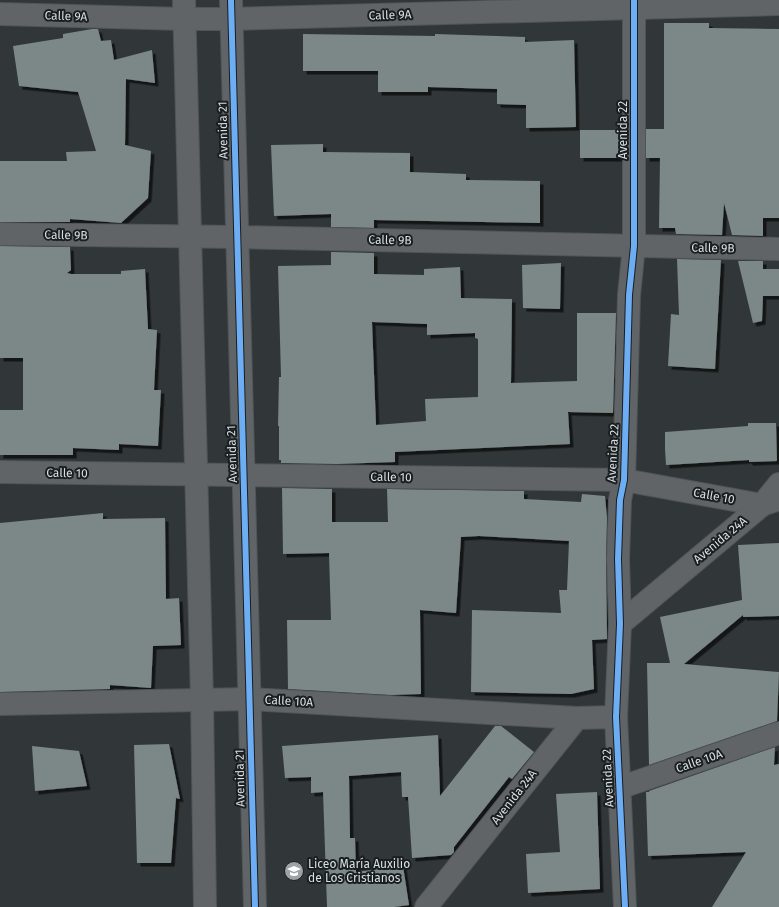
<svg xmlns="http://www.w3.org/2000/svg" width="779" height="907" viewBox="0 0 779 907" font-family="'Fira Sans',sans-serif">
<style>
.building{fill:#7b8788;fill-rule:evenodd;filter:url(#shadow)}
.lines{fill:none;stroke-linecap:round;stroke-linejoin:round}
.street-casing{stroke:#4f5456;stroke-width:24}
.street{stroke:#616466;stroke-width:22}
.cycleway-casing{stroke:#191e20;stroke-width:8}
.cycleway{stroke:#6dadf4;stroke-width:6}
.labels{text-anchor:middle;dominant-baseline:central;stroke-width:4;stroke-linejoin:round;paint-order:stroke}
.street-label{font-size:12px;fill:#d9dfe2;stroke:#191e20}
.poi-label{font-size:12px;fill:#d9dfe2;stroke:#191e20;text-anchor:start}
</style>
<defs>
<filter id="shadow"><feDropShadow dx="3.5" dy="3.5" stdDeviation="0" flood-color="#0009"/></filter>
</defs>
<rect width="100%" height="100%" fill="#313638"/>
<g class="building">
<path d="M 664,23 L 709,23 L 709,28 L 779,29 L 779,218 L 763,218 L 763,236 L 732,235 L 724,203 L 722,235 L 676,234 L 675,228 L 659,228 L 660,158 L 646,158 L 646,129 L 664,129 Z"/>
<path d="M 92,29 L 98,29 L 101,41 L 111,40 L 114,60 L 152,50 L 155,83 L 126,79 L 125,145 L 151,151 L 148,198 L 121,223 L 70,219 L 70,222 L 0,222 L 0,161 L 67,161 L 66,152 L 96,151 L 78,92 L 19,86 L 13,46 L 63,38 L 63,34 Z"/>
<path d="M 303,34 L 435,36 L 435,34 L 497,36 L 525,37 L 525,42 L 574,40 L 576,127 L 526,128 L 526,105 L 497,104 L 497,89 L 428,87 L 428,92 L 378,92 L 378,71 L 303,71 Z"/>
<rect x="580" y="130" width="42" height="28"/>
<path d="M 323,144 L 323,152 L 410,153 L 410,172 L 466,174 L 466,180 L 540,181 L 540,223 L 374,220 L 374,228 L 331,227 L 331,214 L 274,216 L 271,145 Z"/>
<path d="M 0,246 L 70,247 L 71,270 L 67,273 L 71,274 L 121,274 L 121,271 L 145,269 L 148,329 L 157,330 L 154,390 L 161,390 L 158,446 L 119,444 L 119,450 L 73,448 L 73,455 L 0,455 L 0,410 L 23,410 L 23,358 L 0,358 Z"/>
<path d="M 331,252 L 374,253 L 374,274 L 424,275 L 424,269 L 460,267 L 461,298 L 512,299 L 511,383 L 577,381 L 577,313 L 616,313 L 613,413 L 568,412 L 570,444 L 395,452 L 395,462 L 337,464 L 281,463 L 281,460 L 279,460 L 279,426 L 278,426 L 279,377 L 281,377 L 278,266 L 331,265 ZM 372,322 L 427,324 L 427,335 L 475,333 L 475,338 L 478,339 L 478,397 L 425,399 L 426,421 L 376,425 Z"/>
<path d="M 677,259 L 721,260 L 715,369 L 668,366 L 671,314 L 679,315 Z"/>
<path d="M 738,261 L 763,261 L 763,269 L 779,269 L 779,296 L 763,296 L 762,321 L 753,323 Z"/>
<path d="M 561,263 L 560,309 L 523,308 L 522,265 Z"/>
<path d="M 748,423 L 776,423 L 777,461 L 749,462 L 749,460 L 666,465 L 665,449 L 665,432 L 748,426 Z"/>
<path d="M 282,488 L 332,489 L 332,522 L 388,522 L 387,489 L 524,491 L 524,499 L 581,502 L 582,494 L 605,496 L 607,518 L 606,559 L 607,639 L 592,640 L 594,689 L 571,694 L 471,692 L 472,610 L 561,613 L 559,590 L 567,590 L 569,541 L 479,536 L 461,537 L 456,613 L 420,610 L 421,694 L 391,695 L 288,689 L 287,620 L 331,620 L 329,553 L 283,554 Z"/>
<path d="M 103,513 L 103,519 L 165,518 L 166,599 L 179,598 L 181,645 L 153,646 L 151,688 L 110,685 L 110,689 L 0,692 L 0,523 Z"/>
<path d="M 779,543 L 779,616 L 743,617 L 743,615 L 684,664 L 779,672 L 777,721 L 649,765 L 647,663 L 670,663 L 660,617 L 742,600 L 738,545 Z"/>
<path d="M 495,726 L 501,726 L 534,752 L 512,779 L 509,777 L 454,847 L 454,852 L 451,855 L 412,858 L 408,797 L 402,797 L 401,772 L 349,776 L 350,838 L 355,838 L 356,872 L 403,866 L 409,905 L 394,907 L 327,907 L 323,792 L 311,793 L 311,777 L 285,778 L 282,746 L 438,735 L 440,796 Z"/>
<path d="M 169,744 L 180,799 L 176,798 L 171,863 L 137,863 L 134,745 Z"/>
<path d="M 32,746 L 79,751 L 87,786 L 35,791 Z"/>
<path d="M 775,747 L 774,765 L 779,764 L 779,907 L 712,907 L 746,852 L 648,856 L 646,792 L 649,792 L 649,791 Z"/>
<path d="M 597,792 L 600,889 L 528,893 L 526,854 L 560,852 L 556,794 Z"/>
</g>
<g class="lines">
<defs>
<g id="street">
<path d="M 184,0 L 202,700 L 205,907"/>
<path d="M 231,0 L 255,907"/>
<path d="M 0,14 L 184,19 L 231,19 L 779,4"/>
<path d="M 0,234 L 237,237 L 779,249"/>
<path d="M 0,472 L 624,480 L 762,505 L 779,499"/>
<path d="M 620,624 L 762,505 L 779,484"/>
<path d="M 0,704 L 249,699 L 577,718"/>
<path d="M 619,788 L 779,733"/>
<path d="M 426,907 L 577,718 L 616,717"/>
<path d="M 625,907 L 616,717 L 620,624 L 618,559 L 620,500 L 624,480 L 629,295 L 634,246 L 634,0"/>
</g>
</defs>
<use href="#street" class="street-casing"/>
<use href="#street" class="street"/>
<defs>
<g id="cycleway">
<path d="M 231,0 L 255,907"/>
<path d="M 625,907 L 616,717 L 620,624 L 618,559 L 620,500 L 624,480 L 629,295 L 634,246 L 634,0"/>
</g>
</defs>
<use href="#cycleway" class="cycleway-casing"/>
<use href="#cycleway" class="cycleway"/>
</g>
<defs>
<symbol id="school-disc" viewBox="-11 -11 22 22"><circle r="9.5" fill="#9ea4a6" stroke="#191e20"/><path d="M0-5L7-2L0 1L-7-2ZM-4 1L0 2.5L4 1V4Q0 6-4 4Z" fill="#fff"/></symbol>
</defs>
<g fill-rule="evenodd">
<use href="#school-disc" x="283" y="860" width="22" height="22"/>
</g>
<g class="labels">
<g class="street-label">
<text transform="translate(390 15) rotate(-2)">Calle 9A</text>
<text transform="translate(66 16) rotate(2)">Calle 9A</text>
<text transform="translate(223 130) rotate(-91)">Avenida 21</text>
<text transform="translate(623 130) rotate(-90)">Avenida 22</text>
<text transform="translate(66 235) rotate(1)">Calle 9B</text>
<text transform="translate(390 240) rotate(1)">Calle 9B</text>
<text transform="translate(713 248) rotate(1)">Calle 9B</text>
<text transform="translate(613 453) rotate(-87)">Avenida 22</text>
<text transform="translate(232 454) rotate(-92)">Avenida 21</text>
<text transform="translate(67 473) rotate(1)">Calle 10</text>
<text transform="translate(391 477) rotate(1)">Calle 10</text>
<text transform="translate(714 496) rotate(10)">Calle 10</text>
<text transform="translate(720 540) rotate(-40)">Avenida 24A</text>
<text transform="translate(289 701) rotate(3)">Calle 10A</text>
<text transform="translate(699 761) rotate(-19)">Calle 10A</text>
<text transform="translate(240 778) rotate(-91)">Avenida 21</text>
<text transform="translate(608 778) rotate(-93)">Avenida 22</text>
<text transform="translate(514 797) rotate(-52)">Avenida 24A</text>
</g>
<g class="poi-label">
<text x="308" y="864">Liceo María Auxilio<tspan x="308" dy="14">de Los Cristianos</tspan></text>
</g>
</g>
</svg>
